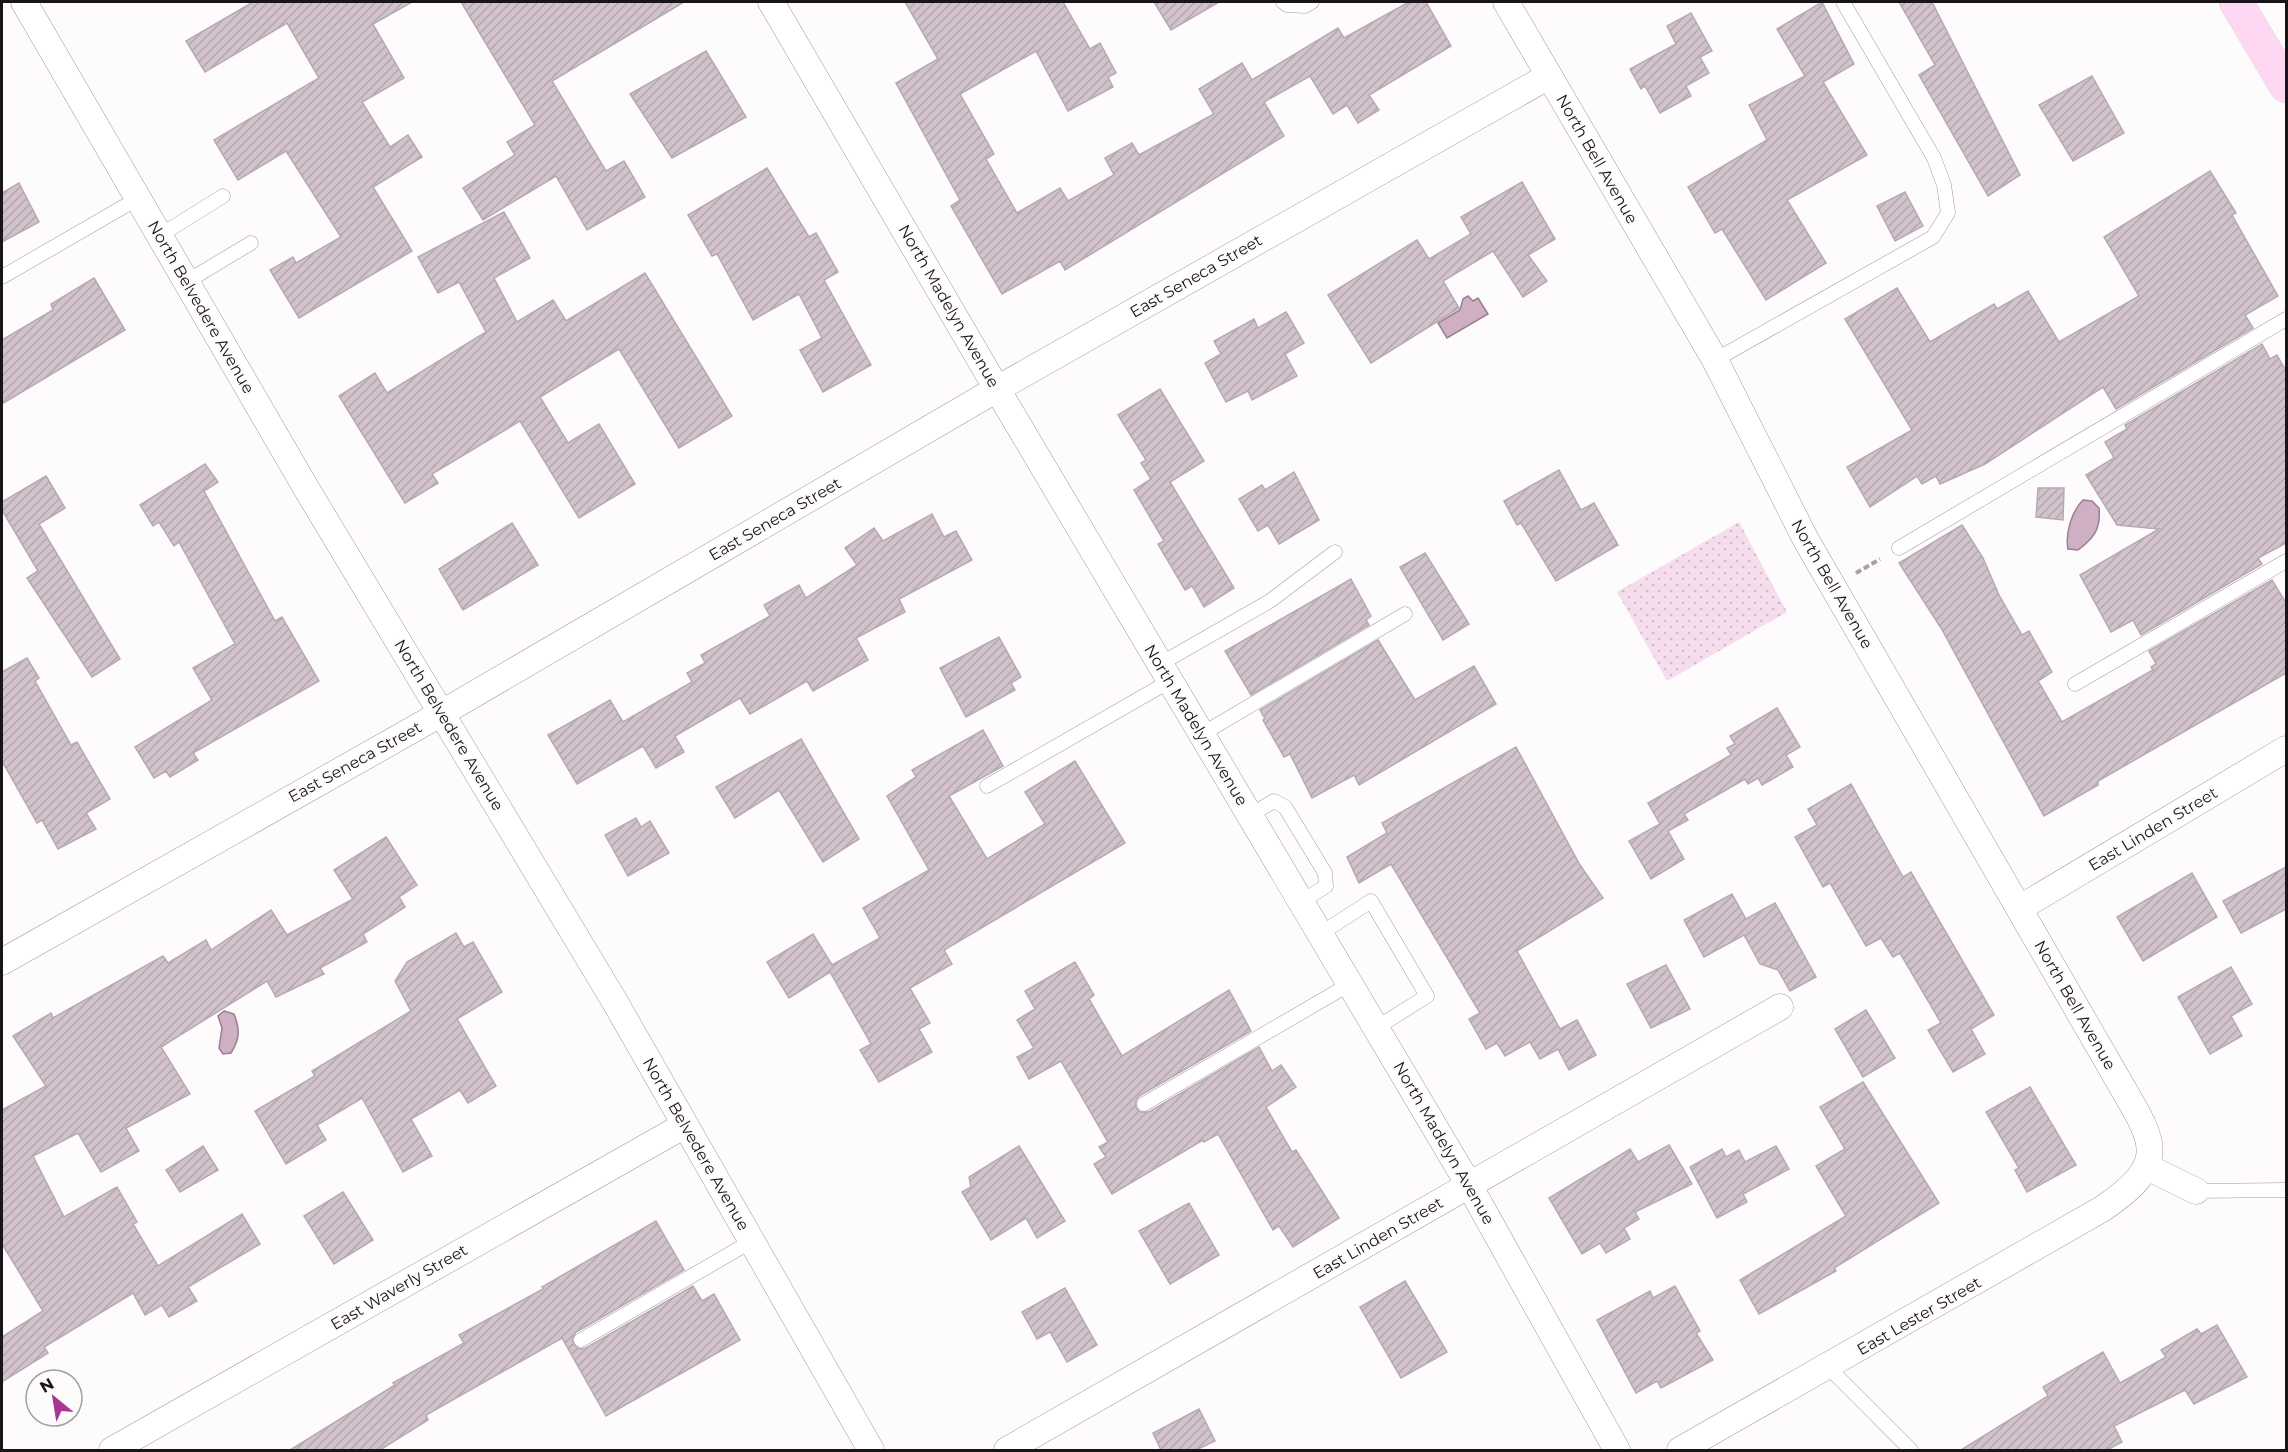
<svg xmlns="http://www.w3.org/2000/svg" width="2288" height="1452" viewBox="0 0 2288 1452" font-family="Montserrat,sans-serif">
<style>
.garden{fill:url(#garden-dots)}
.water{fill:#ceafc4;stroke:#988090;stroke-width:1.5}
.building{fill:url(#building-hatch);stroke:#b7a9b2;stroke-width:1.5}
.lines{fill:none;stroke-linecap:round;stroke-linejoin:round}
.lane-casing{stroke:#a698a2;stroke-width:15}
.street-casing{stroke:#a698a2;stroke-width:27}
.primary-casing{stroke:#dad9da;stroke-width:34}
.path{stroke:#a6a2a5;stroke-width:4;stroke-dasharray:6 3;stroke-linecap:butt}
.lane{stroke:#fff;stroke-width:14}
.street{stroke:#fff;stroke-width:26}
.primary{stroke:#fed7f3;stroke-width:33}
.labels{text-anchor:middle;dominant-baseline:central;stroke-width:4.5;stroke-linejoin:round;paint-order:stroke}
.street-label{font-size:16px;fill:#191417;stroke:#fefbfd}
</style>
<defs>
<pattern id="garden-dots" width="8" height="8" patternUnits="userSpaceOnUse" patternTransform="scale(1.5)"><rect width="8" height="8" fill="#f5dded"/><path d="M2 2h.1M6 6h.1" fill="none" stroke="#d1bdca" stroke-width="1.8" stroke-linecap="round"/></pattern>
<pattern id="building-hatch" width="6" height="6" patternUnits="userSpaceOnUse" patternTransform="scale(1.5)"><rect width="6" height="6" fill="#d1c2cc"/><path d="M-1 1l2-2M0 6l6-6M5 7l2-2" fill="none" stroke="#b3a6ae"/></pattern>
</defs>
<rect width="100%" height="100%" fill="#fefbfd"/>
<path class="garden" d="M 1739,522 L 1787,612 L 1667,681 L 1617,592 Z"/>
<g class="water">
<path d="M 1468,296 L 1473,301 L 1478,298 L 1488,314 L 1447,338 L 1438,323 L 1460,310 L 1463,299 Z"/>
<path d="M 2083,500 L 2092,501 L 2099,508 C 2101,529 2094,538 2078,550 L 2068,549 C 2065,533 2072,511 2083,500 Z"/>
<path d="M 224,1011 L 234,1014 C 240,1029 240,1039 231,1053 L 223,1054 L 219,1048 L 222,1028 L 218,1016 Z"/>
</g>
<g class="building">
<path d="M 253,2 L 412,2 L 373,24 L 404,78 L 362,102 L 390,147 L 408,135 L 422,157 L 373,187 L 412,251 L 299,318 L 270,270 L 293,257 L 296,263 L 341,237 L 286,151 L 238,180 L 214,140 L 319,78 L 287,23 L 205,72 L 186,41 Z"/>
<path d="M 461,2 L 684,2 L 552,81 L 606,171 L 624,161 L 645,197 L 587,230 L 556,176 L 483,220 L 463,188 L 515,155 L 507,142 L 535,125 Z"/>
<path d="M 905,2 L 1063,2 L 1090,49 L 1100,43 L 1116,73 L 1108,77 L 1113,87 L 1068,111 L 1036,51 L 960,94 L 994,154 L 986,159 L 1017,213 L 1060,188 L 1068,201 L 1114,175 L 1105,158 L 1132,143 L 1139,155 L 1214,114 L 1199,89 L 1242,63 L 1252,80 L 1338,28 L 1344,38 L 1409,2 L 1426,2 L 1451,46 L 1369,95 L 1379,110 L 1358,123 L 1347,105 L 1333,114 L 1310,76 L 1264,102 L 1284,136 L 1065,270 L 1060,261 L 1002,294 L 951,206 L 960,200 L 896,83 L 938,59 Z"/>
<path d="M 1154,2 L 1219,2 L 1171,30 Z"/>
<path d="M 1822,2 L 1854,64 L 1823,82 L 1867,155 L 1787,200 L 1826,263 L 1766,300 L 1722,229 L 1715,233 L 1688,187 L 1767,140 L 1749,105 L 1805,76 L 1777,29 Z"/>
<path d="M 1899,2 L 1932,2 L 2020,175 L 1988,196 L 1919,75 L 1935,65 Z"/>
<path d="M 1691,13 L 1712,51 L 1700,57 L 1709,73 L 1686,86 L 1691,96 L 1660,113 L 1645,86 L 1641,89 L 1630,69 L 1676,44 L 1667,26 Z"/>
<path d="M 706,51 L 746,117 L 672,158 L 630,94 Z"/>
<path d="M 2092,76 L 2124,133 L 2073,161 L 2039,105 Z"/>
<path d="M 767,168 L 809,237 L 816,233 L 838,272 L 824,280 L 871,365 L 823,392 L 800,350 L 822,338 L 799,294 L 753,320 L 717,254 L 712,256 L 688,215 Z"/>
<path d="M 2210,171 L 2236,213 L 2232,215 L 2278,296 L 2245,315 L 2253,328 L 2116,409 L 2103,387 L 1985,464 L 1940,484 L 1936,476 L 1922,484 L 1917,476 L 1870,507 L 1847,467 L 1912,430 L 1845,319 L 1897,288 L 1930,342 L 1994,304 L 1997,309 L 2028,291 L 2059,342 L 2139,296 L 2104,237 Z"/>
<path d="M 1522,182 L 1555,239 L 1528,255 L 1547,281 L 1523,297 L 1493,251 L 1443,281 L 1459,308 L 1371,363 L 1328,295 L 1417,240 L 1429,259 L 1471,234 L 1461,217 Z"/>
<path d="M 19,183 L 39,222 L 2,242 L 2,193 Z"/>
<path d="M 1905,192 L 1923,226 L 1895,241 L 1877,206 Z"/>
<path d="M 504,212 L 530,258 L 494,278 L 517,322 L 553,300 L 566,321 L 645,273 L 732,416 L 679,448 L 619,349 L 540,397 L 568,443 L 599,424 L 635,484 L 579,518 L 520,421 L 432,474 L 438,483 L 405,503 L 339,396 L 375,373 L 387,393 L 486,332 L 459,282 L 438,293 L 418,257 Z"/>
<path d="M 94,278 L 125,330 L 2,404 L 2,340 L 53,310 L 51,304 Z"/>
<path d="M 1286,312 L 1304,343 L 1285,354 L 1297,376 L 1252,400 L 1248,391 L 1226,402 L 1205,363 L 1221,354 L 1214,341 L 1254,319 L 1258,328 Z"/>
<path d="M 2262,344 L 2270,359 L 2277,355 L 2286,371 L 2286,543 L 2258,558 L 2262,564 L 2141,635 L 2133,620 L 2111,632 L 2080,575 L 2159,529 L 2117,525 L 2086,475 L 2114,458 L 2105,442 L 2127,429 L 2125,425 Z"/>
<path d="M 1160,389 L 1204,461 L 1170,482 L 1234,588 L 1204,607 L 1192,586 L 1185,590 L 1158,544 L 1164,541 L 1134,490 L 1151,479 L 1141,463 L 1146,460 L 1118,415 Z"/>
<path d="M 205,464 L 218,482 L 204,491 L 275,621 L 282,617 L 319,681 L 193,753 L 198,760 L 170,777 L 166,771 L 154,778 L 135,747 L 212,700 L 193,668 L 235,644 L 179,542 L 174,546 L 159,522 L 153,526 L 140,505 Z"/>
<path d="M 1559,470 L 1581,510 L 1594,503 L 1618,545 L 1556,581 L 1521,523 L 1517,525 L 1504,501 Z"/>
<path d="M 1294,472 L 1319,520 L 1279,544 L 1268,525 L 1258,531 L 1239,499 L 1262,485 L 1265,490 Z"/>
<path d="M 46,476 L 65,508 L 39,524 L 120,659 L 92,677 L 27,578 L 38,571 L 2,510 L 2,502 Z"/>
<path d="M 2038,488 L 2064,488 L 2063,520 L 2036,517 Z"/>
<path d="M 932,514 L 944,537 L 956,531 L 972,560 L 899,599 L 905,612 L 856,638 L 868,660 L 813,691 L 807,681 L 750,714 L 740,698 L 675,736 L 684,752 L 656,768 L 643,746 L 577,784 L 548,735 L 610,700 L 623,722 L 692,682 L 687,673 L 705,663 L 701,655 L 770,616 L 764,605 L 799,585 L 806,598 L 857,565 L 845,548 L 874,528 L 883,541 Z"/>
<path d="M 512,523 L 538,565 L 463,610 L 439,569 Z"/>
<path d="M 1962,525 L 1983,558 L 1999,595 L 2022,635 L 2029,631 L 2052,672 L 2038,681 L 2062,722 L 2153,670 L 2151,667 L 2156,664 L 2149,651 L 2272,580 L 2286,603 L 2286,673 L 2098,781 L 2098,785 L 2044,816 L 1941,628 L 1899,563 Z"/>
<path d="M 1425,553 L 1469,624 L 1443,640 L 1400,567 Z"/>
<path d="M 1351,579 L 1371,616 L 1366,620 L 1369,625 L 1251,695 L 1225,651 Z"/>
<path d="M 999,637 L 1021,677 L 1011,683 L 1015,690 L 966,717 L 940,668 Z"/>
<path d="M 1378,640 L 1415,700 L 1474,666 L 1496,704 L 1359,785 L 1354,775 L 1312,798 L 1290,754 L 1284,757 L 1263,720 L 1265,719 L 1260,710 Z"/>
<path d="M 27,658 L 39,678 L 35,681 L 71,745 L 77,742 L 110,799 L 86,813 L 96,829 L 58,849 L 42,820 L 37,823 L 2,761 L 2,672 Z"/>
<path d="M 1777,708 L 1800,747 L 1786,755 L 1793,767 L 1762,785 L 1758,778 L 1748,784 L 1745,779 L 1684,814 L 1688,820 L 1668,831 L 1684,859 L 1651,879 L 1629,841 L 1660,824 L 1648,803 L 1731,755 L 1727,748 L 1735,744 L 1730,736 Z"/>
<path d="M 983,730 L 1003,766 L 949,796 L 987,859 L 1045,824 L 1025,792 L 1075,761 L 1125,843 L 944,950 L 952,964 L 910,988 L 930,1023 L 919,1029 L 932,1052 L 879,1082 L 860,1050 L 871,1044 L 830,972 L 789,998 L 767,962 L 813,934 L 832,965 L 880,938 L 863,908 L 929,870 L 887,796 L 916,777 L 912,770 Z"/>
<path d="M 801,739 L 859,839 L 823,862 L 779,790 L 735,818 L 716,787 Z"/>
<path d="M 1516,747 L 1580,865 L 1603,898 L 1517,951 L 1560,1029 L 1577,1020 L 1596,1055 L 1569,1070 L 1558,1049 L 1540,1059 L 1530,1042 L 1505,1056 L 1497,1043 L 1486,1049 L 1469,1019 L 1480,1013 L 1391,864 L 1359,883 L 1347,857 L 1387,833 L 1382,823 Z"/>
<path d="M 1851,784 L 1903,877 L 1911,872 L 1994,1015 L 1971,1029 L 1985,1054 L 1953,1072 L 1928,1030 L 1941,1023 L 1900,953 L 1893,957 L 1881,938 L 1866,946 L 1830,883 L 1823,887 L 1795,837 L 1817,825 L 1808,809 Z"/>
<path d="M 636,818 L 641,827 L 650,821 L 669,853 L 628,876 L 605,835 Z"/>
<path d="M 386,837 L 417,885 L 399,897 L 405,907 L 363,934 L 367,942 L 320,968 L 324,974 L 276,997 L 267,981 L 161,1047 L 190,1094 L 126,1128 L 139,1151 L 101,1172 L 78,1133 L 33,1156 L 64,1217 L 117,1187 L 137,1222 L 133,1224 L 158,1266 L 242,1214 L 260,1244 L 188,1287 L 197,1301 L 169,1317 L 162,1305 L 145,1315 L 133,1293 L 44,1347 L 48,1353 L 2,1382 L 2,1337 L 43,1311 L 2,1244 L 2,1110 L 46,1086 L 13,1036 L 51,1013 L 53,1018 L 163,956 L 168,963 L 206,940 L 211,950 L 271,910 L 287,935 L 353,899 L 334,870 Z"/>
<path d="M 2286,867 L 2286,909 L 2241,933 L 2223,901 Z"/>
<path d="M 2192,873 L 2217,917 L 2143,961 L 2117,917 Z"/>
<path d="M 1732,894 L 1746,919 L 1775,903 L 1816,977 L 1790,991 L 1778,970 L 1760,964 L 1744,935 L 1704,957 L 1684,920 Z"/>
<path d="M 456,933 L 464,947 L 473,942 L 502,992 L 457,1019 L 496,1086 L 468,1103 L 460,1090 L 411,1119 L 432,1156 L 403,1172 L 362,1098 L 317,1125 L 326,1140 L 286,1164 L 255,1111 L 315,1076 L 312,1071 L 411,1011 L 395,981 L 407,962 Z"/>
<path d="M 1075,962 L 1094,995 L 1089,999 L 1122,1056 L 1229,990 L 1251,1031 L 1139,1096 L 1136,1100 L 1136,1108 L 1140,1112 L 1149,1112 L 1259,1047 L 1272,1071 L 1281,1065 L 1296,1087 L 1266,1107 L 1292,1152 L 1296,1150 L 1339,1218 L 1293,1247 L 1279,1226 L 1273,1230 L 1218,1134 L 1204,1142 L 1203,1140 L 1112,1194 L 1094,1164 L 1106,1157 L 1099,1147 L 1108,1142 L 1061,1061 L 1029,1079 L 1017,1057 L 1034,1048 L 1017,1020 L 1035,1009 L 1025,991 Z"/>
<path d="M 1666,965 L 1690,1009 L 1651,1028 L 1627,984 Z"/>
<path d="M 2231,967 L 2252,1004 L 2231,1016 L 2242,1036 L 2210,1054 L 2178,997 Z"/>
<path d="M 1866,1010 L 1895,1058 L 1863,1077 L 1835,1029 Z"/>
<path d="M 1863,1082 L 1939,1203 L 1834,1268 L 1836,1271 L 1759,1314 L 1740,1280 L 1846,1216 L 1816,1166 L 1845,1149 L 1820,1107 Z"/>
<path d="M 2030,1087 L 2076,1165 L 2027,1192 L 2015,1170 L 2019,1168 L 1986,1112 Z"/>
<path d="M 1669,1145 L 1692,1184 L 1635,1212 L 1639,1219 L 1624,1228 L 1630,1239 L 1606,1253 L 1600,1243 L 1582,1254 L 1549,1198 L 1630,1149 L 1638,1162 Z"/>
<path d="M 203,1146 L 218,1170 L 180,1192 L 166,1170 Z"/>
<path d="M 1019,1146 L 1065,1221 L 1037,1238 L 1026,1218 L 991,1240 L 962,1192 L 971,1187 L 969,1177 Z"/>
<path d="M 1776,1146 L 1789,1169 L 1743,1194 L 1747,1202 L 1717,1218 L 1690,1167 L 1722,1149 L 1726,1157 L 1739,1150 L 1745,1162 Z"/>
<path d="M 343,1192 L 373,1240 L 334,1264 L 304,1216 Z"/>
<path d="M 1189,1203 L 1219,1255 L 1170,1284 L 1139,1231 Z"/>
<path d="M 656,1221 L 684,1270 L 576,1332 L 572,1339 L 574,1345 L 580,1349 L 586,1348 L 693,1286 L 702,1301 L 714,1294 L 740,1340 L 606,1416 L 562,1338 L 426,1415 L 428,1420 L 380,1450 L 290,1450 L 395,1385 L 393,1383 L 464,1343 L 459,1335 L 543,1289 L 542,1287 Z"/>
<path d="M 1405,1281 L 1447,1352 L 1401,1378 L 1360,1307 Z"/>
<path d="M 1675,1286 L 1700,1331 L 1696,1333 L 1713,1360 L 1661,1388 L 1657,1381 L 1636,1393 L 1597,1320 L 1650,1291 L 1653,1298 Z"/>
<path d="M 1065,1288 L 1097,1345 L 1067,1362 L 1050,1332 L 1037,1339 L 1022,1312 Z"/>
<path d="M 2217,1325 L 2247,1377 L 2194,1404 L 2185,1390 L 2114,1426 L 2122,1442 L 2107,1450 L 1961,1450 L 2048,1396 L 2043,1387 L 2103,1352 L 2120,1383 L 2166,1357 L 2161,1350 L 2197,1329 L 2201,1334 Z"/>
<path d="M 1199,1409 L 1215,1441 L 1196,1450 L 1161,1450 L 1153,1433 Z"/>
</g>
<g class="lines">
<defs>
<g id="lane">
<path d="M 1283,2 L 1287,5 L 1305,6 L 1312,2"/>
<path d="M 159,236 L 223,196"/>
<path d="M 2,277 L 137,199"/>
<path d="M 186,282 L 251,243"/>
<path d="M 1715,360 L 1933,237 L 1948,213 L 1944,185 L 1934,158 L 1843,2"/>
<path d="M 1899,548 L 2286,319"/>
<path d="M 1160,664 L 1270,601 L 1335,552"/>
<path d="M 2075,684 L 2286,561"/>
<path d="M 1202,734 L 1405,614"/>
<path d="M 987,786 L 1170,681"/>
<path d="M 1250,815 L 1274,801 L 1285,807 L 1325,873 L 1326,886 L 1301,902"/>
<path d="M 1320,934 L 1371,901 L 1427,996 L 1376,1028"/>
<path d="M 1144,1104 L 1350,984"/>
<path d="M 2196,1191 L 2286,1190"/>
<path d="M 581,1340 L 752,1241"/>
<path d="M 1829,1368 L 1911,1450"/>
</g>
<g id="street">
<path d="M 24,2 L 306,488 L 615,1002 L 871,1450"/>
<path d="M 771,2 L 997,389 L 1469,1185 L 1617,1450"/>
<path d="M 1506,2 L 1715,360 L 1806,540 L 2117,1078 C 2153,1141 2173,1161 2102,1209 L 1680,1450"/>
<path d="M 2020,908 L 2286,749"/>
<path d="M 2,962 L 442,713 L 997,389 L 1549,76"/>
<path d="M 2147,1167 L 2196,1191"/>
<path d="M 112,1450 L 685,1125"/>
<path d="M 1007,1450 L 1780,1007"/>
</g>
<path id="primary" d="M 2236,2 L 2286,86"/>
</defs>
<use href="#lane" class="lane-casing"/>
<use href="#street" class="street-casing"/>
<use href="#primary" class="primary-casing"/>
<path class="path" d="M 1856,573 L 1880,559"/>
<use href="#lane" class="lane"/>
<use href="#street" class="street"/>
<use href="#primary" class="primary"/>
</g>
<g class="labels">
<g class="street-label">
<text transform="translate(1597 159) rotate(60)">North Bell Avenue</text>
<text transform="translate(1196 276) rotate(-30)">East Seneca Street</text>
<text transform="translate(949 306) rotate(60)">North Madelyn Avenue</text>
<text transform="translate(201 307) rotate(60)">North Belvedere Avenue</text>
<text transform="translate(775 519) rotate(-30)">East Seneca Street</text>
<text transform="translate(1832 584) rotate(60)">North Bell Avenue</text>
<text transform="translate(449 725) rotate(59)">North Belvedere Avenue</text>
<text transform="translate(1196 725) rotate(59)">North Madelyn Avenue</text>
<text transform="translate(355 762) rotate(-29)">East Seneca Street</text>
<text transform="translate(2153 829) rotate(-31)">East Linden Street</text>
<text transform="translate(2075 1005) rotate(60)">North Bell Avenue</text>
<text transform="translate(1444 1143) rotate(60)">North Madelyn Avenue</text>
<text transform="translate(696 1144) rotate(60)">North Belvedere Avenue</text>
<text transform="translate(1378 1238) rotate(-30)">East Linden Street</text>
<text transform="translate(399 1287) rotate(-30)">East Waverly Street</text>
<text transform="translate(1919 1316) rotate(-30)">East Lester Street</text>
</g>
</g>
<rect width="2288" height="1452" fill="none" stroke="#191417" stroke-width="6"/>
<g transform="translate(54 1398) rotate(330)"><circle r="28" fill="#fefbfd" stroke="#a29fa1" stroke-width="1.5"/>
<path d="M0-4.5L10 22L0 15L-10 22Z" fill="#a93691"/>
<text y="-9" font-size="16" font-weight="bold" text-anchor="middle" fill="#191417">N</text>
</g>
</svg>
